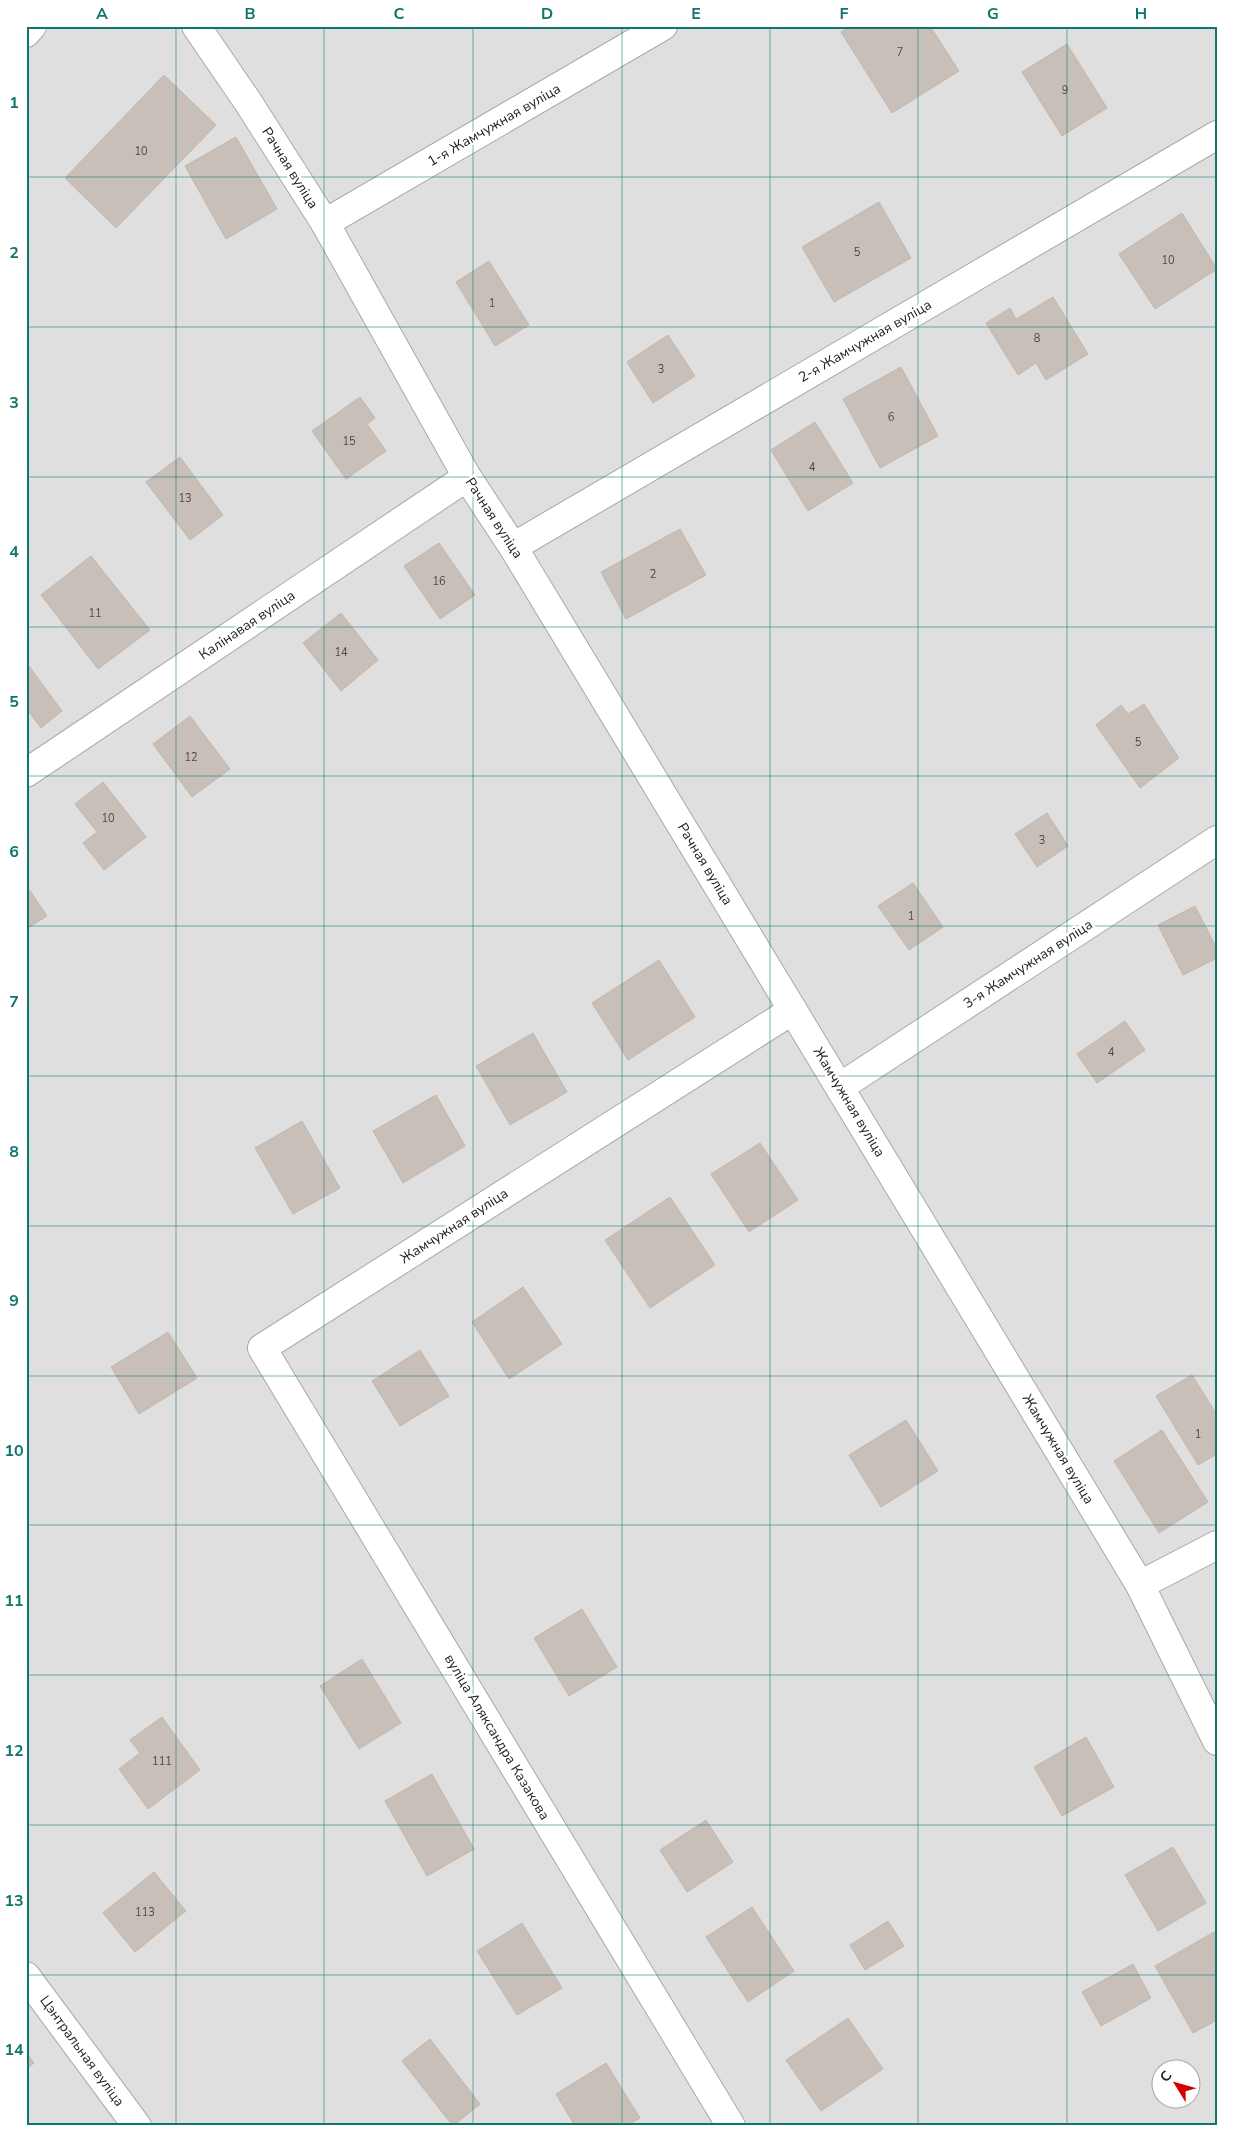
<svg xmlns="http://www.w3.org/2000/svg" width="1243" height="2152" viewBox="0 0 1243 2152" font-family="'Nunito Sans',sans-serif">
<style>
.residential{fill:#e0dfdf;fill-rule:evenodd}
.building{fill:#c7bfb8;stroke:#c4b6ab}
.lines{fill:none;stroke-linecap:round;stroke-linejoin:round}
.minor-casing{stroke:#a9a9a9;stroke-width:30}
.minor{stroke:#fff;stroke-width:28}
.grid{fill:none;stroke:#0f766e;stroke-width:1;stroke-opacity:0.55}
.labels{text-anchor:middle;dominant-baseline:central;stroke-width:5;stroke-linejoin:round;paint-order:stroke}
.number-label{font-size:11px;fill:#4b4948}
.street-label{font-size:14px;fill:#222;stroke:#fff}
.neatline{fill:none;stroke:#0f766e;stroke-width:2}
.grid-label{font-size:16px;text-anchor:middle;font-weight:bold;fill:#0f766e}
</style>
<rect width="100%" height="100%" fill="#f2efe9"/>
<path class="residential" d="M 26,26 L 1217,26 L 1217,2126 L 26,2126 ZM 1160,2070 L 1190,2070 L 1190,2100 L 1160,2100 Z"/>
<g class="building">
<path d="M 850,26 L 930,26 L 959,71 L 892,113 L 841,32 Z"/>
<path d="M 1067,44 L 1107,108 L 1062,136 L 1022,72 Z"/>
<path d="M 164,75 L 216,125 L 116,228 L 65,178 Z"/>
<path d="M 236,137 L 277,209 L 226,239 L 185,166 Z"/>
<path d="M 879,202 L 911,258 L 834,302 L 802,247 Z"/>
<path d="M 1182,213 L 1217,269 L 1155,309 L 1119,254 Z"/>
<path d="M 489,261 L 529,325 L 495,346 L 456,282 Z"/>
<path d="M 1053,297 L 1088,354 L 1046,380 L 1036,363 L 1018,375 L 986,323 L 1010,308 L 1016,319 Z"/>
<path d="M 668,335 L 695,376 L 653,403 L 627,362 Z"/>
<path d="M 901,367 L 938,436 L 880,468 L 843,399 Z"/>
<path d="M 360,397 L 375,418 L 367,424 L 386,451 L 346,479 L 312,431 Z"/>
<path d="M 815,422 L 853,483 L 808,511 L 771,450 Z"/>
<path d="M 180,457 L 223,515 L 190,540 L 146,482 Z"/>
<path d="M 680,529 L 706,575 L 626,619 L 601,572 Z"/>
<path d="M 439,543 L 475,595 L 440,619 L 404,566 Z"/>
<path d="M 91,556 L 150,630 L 98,669 L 41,595 Z"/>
<path d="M 341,613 L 378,660 L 341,691 L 303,643 Z"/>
<path d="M 26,662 L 62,711 L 41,728 L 26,708 Z"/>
<path d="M 1144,704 L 1179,758 L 1140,788 L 1096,725 L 1121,705 L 1128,714 Z"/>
<path d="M 190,716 L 230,769 L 192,797 L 153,744 Z"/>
<path d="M 103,782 L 146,837 L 104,870 L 83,843 L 97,832 L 75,804 Z"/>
<path d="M 1047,813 L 1068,846 L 1037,867 L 1015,834 Z"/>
<path d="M 913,883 L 943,927 L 909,950 L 878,906 Z"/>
<path d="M 26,885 L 47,916 L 26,929 Z"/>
<path d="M 1195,906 L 1217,949 L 1217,958 L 1183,975 L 1158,925 Z"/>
<path d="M 659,960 L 695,1017 L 628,1060 L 592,1003 Z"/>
<path d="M 1125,1021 L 1145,1050 L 1097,1083 L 1077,1054 Z"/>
<path d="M 533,1033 L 567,1092 L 510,1125 L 476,1066 Z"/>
<path d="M 436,1095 L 465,1146 L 403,1183 L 373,1131 Z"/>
<path d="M 302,1121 L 340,1188 L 293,1214 L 255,1148 Z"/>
<path d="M 760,1143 L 798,1200 L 749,1232 L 711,1174 Z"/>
<path d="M 670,1197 L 715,1265 L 650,1308 L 605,1240 Z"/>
<path d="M 523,1287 L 562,1344 L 509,1379 L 472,1322 Z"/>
<path d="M 168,1332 L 197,1378 L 139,1414 L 111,1367 Z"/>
<path d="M 420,1350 L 449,1396 L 400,1426 L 372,1381 Z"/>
<path d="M 1192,1375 L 1217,1415 L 1217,1454 L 1198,1465 L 1156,1396 Z"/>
<path d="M 906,1420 L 938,1471 L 881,1507 L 849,1455 Z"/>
<path d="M 1162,1430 L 1208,1502 L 1159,1533 L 1114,1461 Z"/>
<path d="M 582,1609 L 617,1667 L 569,1696 L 534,1638 Z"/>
<path d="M 362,1659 L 401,1723 L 359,1749 L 320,1686 Z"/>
<path d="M 162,1717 L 200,1770 L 148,1809 L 119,1769 L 140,1753 L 130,1740 Z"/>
<path d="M 1086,1737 L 1114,1787 L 1062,1816 L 1034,1767 Z"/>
<path d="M 432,1774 L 474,1849 L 427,1876 L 385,1801 Z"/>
<path d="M 706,1820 L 733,1862 L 687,1892 L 660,1850 Z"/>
<path d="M 1173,1847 L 1206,1903 L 1158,1931 L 1125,1875 Z"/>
<path d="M 154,1872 L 186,1911 L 135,1952 L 103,1913 Z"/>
<path d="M 752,1907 L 794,1971 L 748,2002 L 706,1937 Z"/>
<path d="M 888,1921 L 904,1946 L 865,1970 L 850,1945 Z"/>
<path d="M 522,1923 L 562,1988 L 517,2015 L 477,1951 Z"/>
<path d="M 1214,1932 L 1217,1936 L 1217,2020 L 1193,2033 L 1155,1966 Z"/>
<path d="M 1133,1964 L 1151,1998 L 1101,2026 L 1082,1992 Z"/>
<path d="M 848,2018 L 883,2069 L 821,2111 L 786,2060 Z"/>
<path d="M 430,2039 L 480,2104 L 453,2126 L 402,2061 Z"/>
<path d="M 26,2052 L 34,2063 L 26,2069 Z"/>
<path d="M 606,2063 L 640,2118 L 626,2126 L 575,2126 L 556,2094 Z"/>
</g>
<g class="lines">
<defs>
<g id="minor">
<path d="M 196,26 L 248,102 L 325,223 L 467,477 L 513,547 L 1140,1585 L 1217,1741"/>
<path d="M 26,33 L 32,26"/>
<path d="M 325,223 L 663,26"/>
<path d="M 513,547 L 1217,135"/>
<path d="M 26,773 L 467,477"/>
<path d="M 840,1087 L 1217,840"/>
<path d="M 1140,1585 L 1217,1545"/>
<path d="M 26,1976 L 137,2126"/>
<path d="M 731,2126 L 262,1348 L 793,1010"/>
</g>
</defs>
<use href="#minor" class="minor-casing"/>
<use href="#minor" class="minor"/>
</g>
<path class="grid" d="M 176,26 L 176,2126M 324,26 L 324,2126M 473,26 L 473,2126M 622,26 L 622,2126M 770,26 L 770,2126M 918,26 L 918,2126M 1067,26 L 1067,2126M 26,177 L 1217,177M 26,327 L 1217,327M 26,477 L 1217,477M 26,627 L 1217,627M 26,776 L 1217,776M 26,926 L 1217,926M 26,1076 L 1217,1076M 26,1226 L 1217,1226M 26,1376 L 1217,1376M 26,1525 L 1217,1525M 26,1675 L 1217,1675M 26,1825 L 1217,1825M 26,1975 L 1217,1975"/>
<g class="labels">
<g class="number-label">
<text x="900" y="52">7</text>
<text x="1065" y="90">9</text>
<text x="141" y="151">10</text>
<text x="857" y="252">5</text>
<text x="1168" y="260">10</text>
<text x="492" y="303">1</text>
<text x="1037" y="338">8</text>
<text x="661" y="369">3</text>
<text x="891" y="417">6</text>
<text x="349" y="441">15</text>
<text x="812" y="467">4</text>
<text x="185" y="498">13</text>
<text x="653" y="574">2</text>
<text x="439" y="581">16</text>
<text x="95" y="613">11</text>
<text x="341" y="652">14</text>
<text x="1138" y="742">5</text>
<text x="191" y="757">12</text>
<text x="108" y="818">10</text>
<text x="1042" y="840">3</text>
<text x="911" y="916">1</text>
<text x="1111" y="1052">4</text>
<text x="1198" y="1434">1</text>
<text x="162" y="1761">111</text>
<text x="145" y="1912">113</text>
</g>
<g class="street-label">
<text transform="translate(494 125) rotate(-30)">1-я Жамчужная вуліца</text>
<text transform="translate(290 168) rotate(58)">Рачная вуліца</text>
<text transform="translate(865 341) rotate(-30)">2-я Жамчужная вуліца</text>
<text transform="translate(494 518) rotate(57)">Рачная вуліца</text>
<text transform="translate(247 625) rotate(-34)">Калінавая вуліца</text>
<text transform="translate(705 864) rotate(59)">Рачная вуліца</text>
<text transform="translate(1028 964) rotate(-33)">3-я Жамчужная вуліца</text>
<text transform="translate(849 1102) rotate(59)">Жамчужная вуліца</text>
<text transform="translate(454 1226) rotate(-33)">Жамчужная вуліца</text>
<text transform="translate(1058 1449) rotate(59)">Жамчужная вуліца</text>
<text transform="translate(497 1737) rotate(59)">вуліца Аляксандра Казакова</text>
<text transform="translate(82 2051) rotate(54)">Цэнтральная вуліца</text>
</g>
</g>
<rect width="1243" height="2152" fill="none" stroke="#ffffff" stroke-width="55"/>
<g transform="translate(1176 2084) rotate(307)"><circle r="24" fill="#ffffff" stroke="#a7a7a7"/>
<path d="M0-4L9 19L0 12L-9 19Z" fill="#d40000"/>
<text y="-8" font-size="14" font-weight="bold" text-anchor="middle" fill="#222222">С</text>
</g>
<rect x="28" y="28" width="1188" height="2096" class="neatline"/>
<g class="grid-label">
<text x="102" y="19">A</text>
<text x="250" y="19">B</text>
<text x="399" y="19">C</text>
<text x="547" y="19">D</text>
<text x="696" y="19">E</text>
<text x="844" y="19">F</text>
<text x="993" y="19">G</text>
<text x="1141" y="19">H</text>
<text x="14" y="108">1</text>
<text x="14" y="258">2</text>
<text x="14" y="408">3</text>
<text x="14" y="557">4</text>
<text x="14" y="707">5</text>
<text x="14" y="857">6</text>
<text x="14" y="1007">7</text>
<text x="14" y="1157">8</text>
<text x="14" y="1306">9</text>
<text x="14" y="1456">10</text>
<text x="14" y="1606">11</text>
<text x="14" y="1756">12</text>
<text x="14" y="1906">13</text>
<text x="14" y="2055">14</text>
</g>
</svg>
